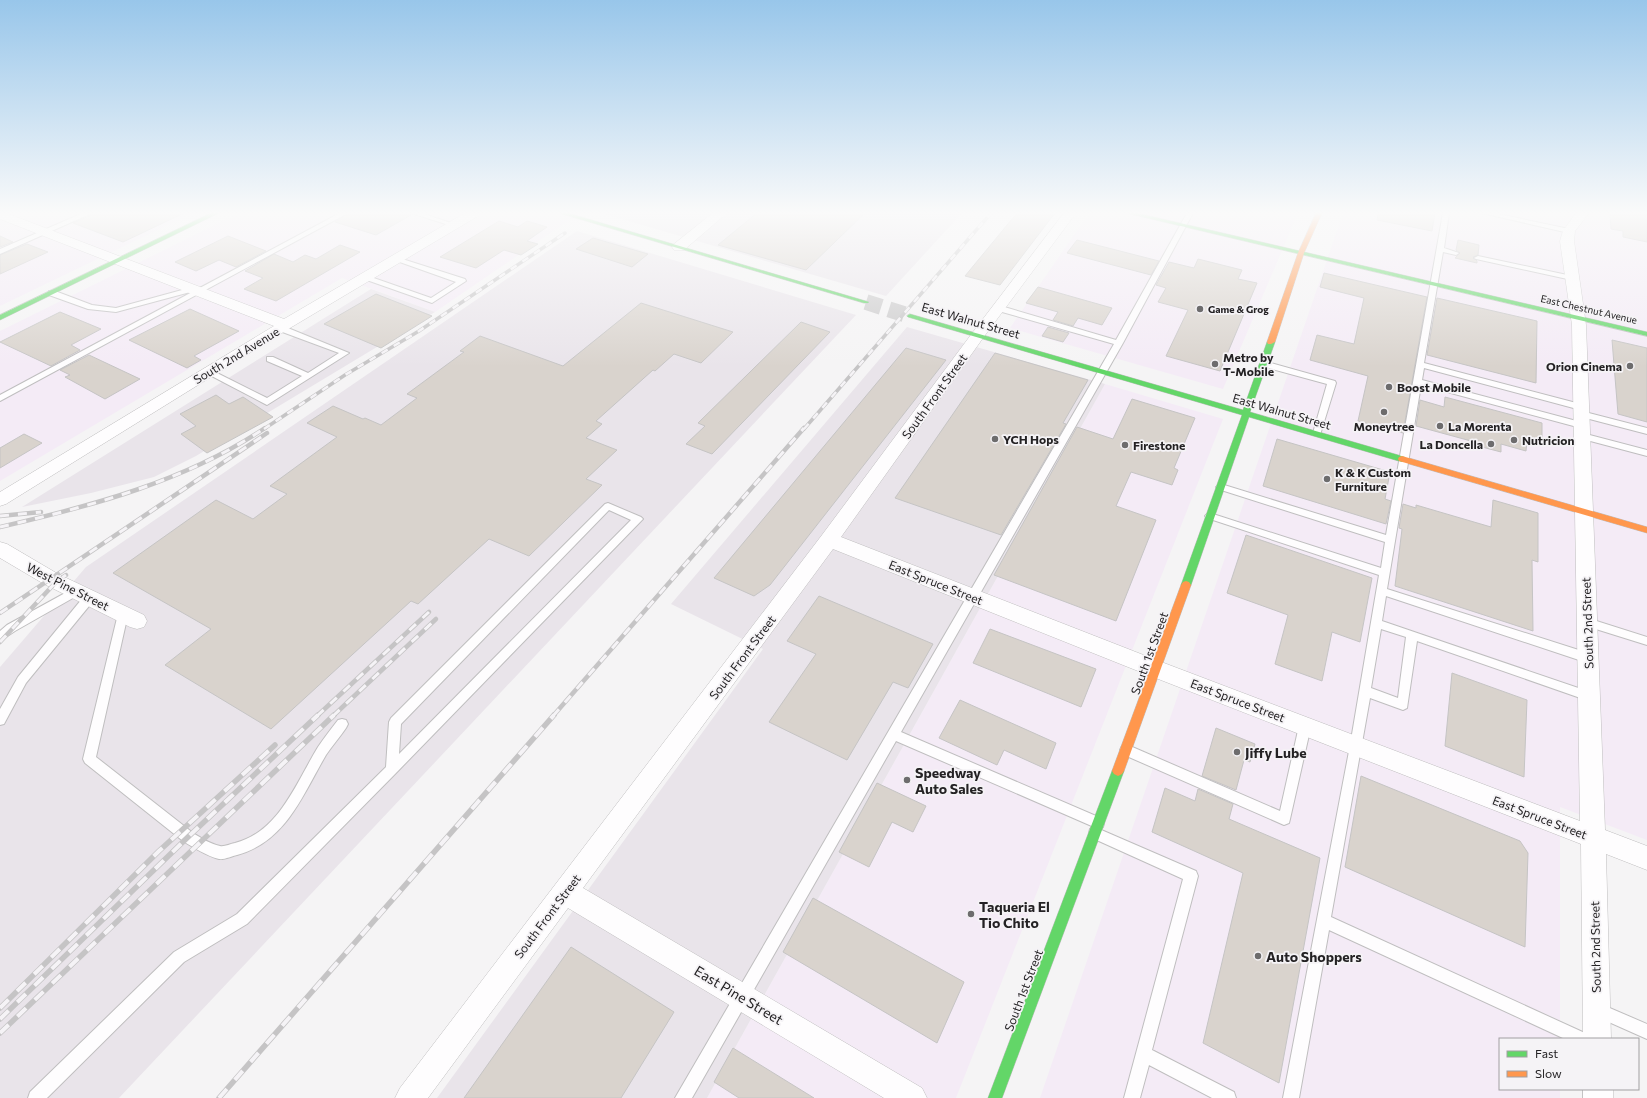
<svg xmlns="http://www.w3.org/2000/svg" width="1647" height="1098" viewBox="0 0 1647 1098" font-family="Commissioner,sans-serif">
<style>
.commercial{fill:#f4ebf6}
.built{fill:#e9e4ea}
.building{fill:#d9d3cd;stroke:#c5c4c4}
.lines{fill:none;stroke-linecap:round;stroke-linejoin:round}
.secondary-tunnel{stroke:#cbcacb;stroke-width:16;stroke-dasharray:16 8;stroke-linecap:butt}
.lane-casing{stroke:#bfbebf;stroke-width:2}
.street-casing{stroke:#bfbebf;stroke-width:1}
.fast-casing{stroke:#bfbebf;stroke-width:1}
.slow-casing{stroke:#bfbebf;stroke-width:1}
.lane{fill:#fefdfe;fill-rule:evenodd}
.street{fill:#fefdfe;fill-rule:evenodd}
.fast{fill:#63d668;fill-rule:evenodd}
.slow{fill:#ff974d;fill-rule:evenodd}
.rail-far2-casing{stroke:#c5c4c5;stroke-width:3.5}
.rail-far1-casing{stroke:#c5c4c5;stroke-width:4.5}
.rail-casing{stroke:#c5c4c5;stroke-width:5.5}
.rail-far2{stroke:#f5f3f6;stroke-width:2.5;stroke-dasharray:7;stroke-linecap:butt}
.rail-far1{stroke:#f5f3f6;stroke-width:3;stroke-dasharray:9;stroke-linecap:butt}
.rail{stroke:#f5f3f6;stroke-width:4;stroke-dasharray:12;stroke-linecap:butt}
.poi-dot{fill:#6d6c6d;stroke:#f5f3f6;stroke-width:1.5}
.labels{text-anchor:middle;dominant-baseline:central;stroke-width:3.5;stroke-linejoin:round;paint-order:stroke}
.far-poi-label{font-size:10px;font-weight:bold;fill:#242224;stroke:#f5f3f6;text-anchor:start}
.far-street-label{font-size:10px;fill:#242224;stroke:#f5f3f6}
.street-label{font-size:12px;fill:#242224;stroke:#f5f3f6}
.poi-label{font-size:12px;font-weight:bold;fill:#242224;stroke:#f5f3f6;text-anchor:start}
.near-poi-label{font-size:14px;font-weight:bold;fill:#242224;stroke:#f5f3f6;text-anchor:start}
.near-street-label{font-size:14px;fill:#242224;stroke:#f5f3f6}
</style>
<rect width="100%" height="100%" fill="#f5f4f5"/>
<g class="commercial">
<path d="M 0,213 L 193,213 L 0,306 Z"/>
<path d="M 239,213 L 580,213 L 435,312 L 342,278 L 0,481 L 0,331 Z"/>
<path d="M 1089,213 L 1298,213 L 1223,389 L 1010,328 Z"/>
<path d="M 1343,213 L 1647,213 L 1647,840 L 1560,807 L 1560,1039 L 1500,1039 L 1500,1089 L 1560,1089 L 1560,1098 L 1040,1098 Z"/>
<path d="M 1105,384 L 1223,419 L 956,1098 L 707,1098 Z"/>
</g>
<g class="built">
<path d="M 601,213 L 962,213 L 886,296 Z"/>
<path d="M 577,231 L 856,315 L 119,1098 L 0,1098 L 0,667 L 86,567 Z"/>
<path d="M 371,289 L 435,312 L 196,456 L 154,477 L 91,493 L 22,507 Z"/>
<path d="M 907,327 L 1105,384 L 707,1098 L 437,1098 L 763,649 L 671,604 Z"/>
</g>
<g class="building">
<path d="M 96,213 L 184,213 L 123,242 L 73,223 Z"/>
<path d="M 349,213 L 410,213 L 411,215 L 376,235 L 335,222 Z"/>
<path d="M 757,213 L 865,213 L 806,270 L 718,245 Z"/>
<path d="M 1017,213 L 1055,213 L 1000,285 L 965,276 Z"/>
<path d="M 1378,213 L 1435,213 L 1432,231 L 1377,220 Z"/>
<path d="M 1610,213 L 1647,213 L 1647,242 L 1623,237 L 1623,231 L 1611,229 Z"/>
<path d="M 499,221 L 518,227 L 527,221 L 547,227 L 527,241 L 538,244 L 521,255 L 504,250 L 476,268 L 440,257 Z"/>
<path d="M 0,236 L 13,242 L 0,247 Z"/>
<path d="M 228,236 L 266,251 L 236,267 L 219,260 L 196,271 L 175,262 Z"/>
<path d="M 593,238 L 648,254 L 632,267 L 576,249 Z"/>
<path d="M 1077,240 L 1159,261 L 1151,275 L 1067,253 Z"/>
<path d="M 1458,240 L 1479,245 L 1478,255 L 1473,257 L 1477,261 L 1477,263 L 1455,258 L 1460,253 L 1456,250 Z"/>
<path d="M 27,244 L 48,252 L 0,274 L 0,255 Z"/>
<path d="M 340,245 L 360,252 L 276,301 L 244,289 L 263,278 L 245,271 L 274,254 L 293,262 L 305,255 L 316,259 Z"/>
<path d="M 1198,259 L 1242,270 L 1238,279 L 1257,283 L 1220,371 L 1166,356 L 1188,310 L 1158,302 L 1166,288 L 1156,285 L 1169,262 L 1194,268 Z"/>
<path d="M 1324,273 L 1427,297 L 1403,433 L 1358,421 L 1368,376 L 1310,360 L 1317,335 L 1354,344 L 1364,298 L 1320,287 Z"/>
<path d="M 1038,287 L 1112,308 L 1102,325 L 1078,318 L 1073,326 L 1053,320 L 1058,312 L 1026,303 Z"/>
<path d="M 376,294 L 432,316 L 381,348 L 324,324 Z"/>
<path d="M 1437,298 L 1537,321 L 1536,383 L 1427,355 Z"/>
<path d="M 641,303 L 733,332 L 701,363 L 674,354 L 655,371 L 653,370 L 596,421 L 602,424 L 586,438 L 617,450 L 586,479 L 602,485 L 529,556 L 489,539 L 418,604 L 411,601 L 271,729 L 165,665 L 211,629 L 113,573 L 216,500 L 253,519 L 287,494 L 270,486 L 337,437 L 307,423 L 333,406 L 363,419 L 365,418 L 381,425 L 417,398 L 407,394 L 464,352 L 460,351 L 480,336 L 563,366 Z"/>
<path d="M 190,309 L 239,331 L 194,356 L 201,360 L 187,368 L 129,340 Z"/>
<path d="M 60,312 L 101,329 L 71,345 L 80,350 L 51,366 L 0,342 Z"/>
<path d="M 801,322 L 830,332 L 712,454 L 686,444 L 705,426 L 698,423 Z"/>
<path d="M 1048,327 L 1069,333 L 1063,342 L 1042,336 Z"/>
<path d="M 1612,340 L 1647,348 L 1647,422 L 1618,414 Z"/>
<path d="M 906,348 L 946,360 L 770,585 L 754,596 L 714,578 Z"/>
<path d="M 995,353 L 1088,380 L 1063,423 L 1066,424 L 1001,535 L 895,498 Z"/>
<path d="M 89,355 L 140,379 L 105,399 L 65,377 L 70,375 L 60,370 Z"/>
<path d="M 216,395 L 229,404 L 243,397 L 273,417 L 207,453 L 181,434 L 196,426 L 180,414 Z"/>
<path d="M 1445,397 L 1542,423 L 1542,444 L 1527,440 L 1526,451 L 1501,444 L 1501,452 L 1482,447 L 1482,444 L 1416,426 L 1420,400 L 1444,407 Z"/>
<path d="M 1132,399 L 1195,418 L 1174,468 L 1178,470 L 1172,485 L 1131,472 L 1116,506 L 1156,520 L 1116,621 L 994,575 L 1077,427 L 1113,439 Z"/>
<path d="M 24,434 L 42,443 L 0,468 L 0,448 Z"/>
<path d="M 1277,439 L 1390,472 L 1385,499 L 1391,501 L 1386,524 L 1263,486 Z"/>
<path d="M 1493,500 L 1538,513 L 1538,562 L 1532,560 L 1533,631 L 1395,586 L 1402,529 L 1399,528 L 1403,504 L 1416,508 L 1416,505 L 1491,527 Z"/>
<path d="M 1246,535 L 1372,578 L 1360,642 L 1332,632 L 1322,681 L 1275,664 L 1288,615 L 1227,593 Z"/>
<path d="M 819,596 L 933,644 L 908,688 L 893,682 L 847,760 L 769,722 L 816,654 L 787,641 Z"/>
<path d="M 990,629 L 1096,669 L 1081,707 L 973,663 Z"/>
<path d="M 1452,673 L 1527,700 L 1524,777 L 1445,746 Z"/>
<path d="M 960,700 L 1056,743 L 1046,769 L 1004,750 L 997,765 L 939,738 Z"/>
<path d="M 1216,728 L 1255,744 L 1250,762 L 1244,760 L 1236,790 L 1202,776 Z"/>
<path d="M 1361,776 L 1520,841 L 1528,853 L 1525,947 L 1345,867 Z"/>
<path d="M 877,783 L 926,806 L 913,832 L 892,822 L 869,867 L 839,852 Z"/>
<path d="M 1165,788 L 1195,801 L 1198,789 L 1233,804 L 1229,819 L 1320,858 L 1279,1083 L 1203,1043 L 1243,873 L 1152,832 Z"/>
<path d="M 813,898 L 964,982 L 937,1043 L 783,952 Z"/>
<path d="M 571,947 L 674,1012 L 621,1098 L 464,1098 Z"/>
<path d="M 733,1048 L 814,1098 L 739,1098 L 714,1082 Z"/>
</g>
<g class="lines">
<path class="secondary-tunnel" d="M 866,302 L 910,316"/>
<defs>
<g id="lane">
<path d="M 83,213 L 92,213 L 0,254 L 0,249 Z"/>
<path d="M 340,213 L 348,213 L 0,401 L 0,395 L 194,291 L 116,312 L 88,309 L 49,295 L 49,291 L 55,291 L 92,305 L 116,308 L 193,287 L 196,287 L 196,290 Z"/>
<path d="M 411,213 L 421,213 L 457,225 L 452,226 Z"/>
<path d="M 1187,213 L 1193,213 L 1123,343 L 901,732 L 1103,819 L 1104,823 L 1103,827 L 1099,829 L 1196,871 L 1198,876 L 1152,1050 L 1234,1092 L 1236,1098 L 1212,1098 L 1149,1065 L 1140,1098 L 1124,1098 L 1183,879 L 1090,837 L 1089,833 L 1090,829 L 1094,827 L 896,741 L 692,1098 L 675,1098 L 1114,344 L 995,310 L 994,308 L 995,306 L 1001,306 L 1116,340 Z"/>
<path d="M 1443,213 L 1449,213 L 1444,248 L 1459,253 L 1456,255 L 1443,252 L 1424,363 L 1584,405 L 1585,407 L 1581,410 L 1424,368 L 1422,380 L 1584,423 L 1585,425 L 1581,428 L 1421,385 L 1387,589 L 1588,653 L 1592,655 L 1594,658 L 1592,661 L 1588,663 L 1386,596 L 1382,621 L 1593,693 L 1595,696 L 1593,699 L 1589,701 L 1417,641 L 1407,708 L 1403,710 L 1370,698 L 1331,917 L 1587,1034 L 1589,1039 L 1565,1039 L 1329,930 L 1299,1098 L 1283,1098 L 1350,746 L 1379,575 L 1207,518 L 1205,516 L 1207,514 L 1213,514 L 1381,568 L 1385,542 L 1218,489 L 1216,487 L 1221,484 L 1386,535 ZM 1381,629 L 1406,637 L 1398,698 L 1371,688 Z"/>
<path d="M 1482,213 L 1494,213 L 1569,229 L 1572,231 L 1569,233 Z"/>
<path d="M 1478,256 L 1572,276 L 1576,278 L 1572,280 L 1476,259 L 1474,258 Z"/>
<path d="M 396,257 L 465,279 L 466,281 L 432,303 L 361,278 L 365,276 L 368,276 L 431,298 L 456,282 L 394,260 L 392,259 Z"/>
<path d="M 277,326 L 283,326 L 349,353 L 267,405 L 204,372 L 205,370 L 211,370 L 267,398 L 302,376 L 267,361 L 267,357 L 273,357 L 308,373 L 339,353 L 277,330 Z"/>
<path d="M 1261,362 L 1267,362 L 1335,381 L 1336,383 L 1320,435 L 1314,435 L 1313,433 L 1327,384 L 1261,366 Z"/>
<path d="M 1581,411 L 1647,428 L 1647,434 L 1578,416 L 1577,414 L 1578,412 Z"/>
<path d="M 1582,433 L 1647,450 L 1647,456 L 1579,438 L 1578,436 Z"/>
<path d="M 608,503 L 641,517 L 643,519 L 396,773 L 247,924 L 184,962 L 47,1098 L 28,1098 L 30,1092 L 174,952 L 237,914 L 386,767 L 389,722 L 391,718 L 605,504 ZM 609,510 L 631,520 L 399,754 L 401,724 Z"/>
<path d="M 76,587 L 80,588 L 81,591 L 80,594 L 15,631 L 0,641 L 0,631 L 7,625 Z"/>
<path d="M 90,593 L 94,594 L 95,597 L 94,600 L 26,683 L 4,724 L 0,725 L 0,709 L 18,677 L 86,594 Z"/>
<path d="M 123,610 L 127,611 L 128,614 L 96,757 L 193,833 C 201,838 210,844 220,846 C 224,847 230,844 235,843 C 279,832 296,783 318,747 C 324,738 331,729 338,720 L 342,719 L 346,720 L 348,724 L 346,728 C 340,737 332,746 326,755 C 303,794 286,842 237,855 C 232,856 224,860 219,859 C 207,856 194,848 183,841 L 85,763 L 83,759 L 118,614 L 119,611 Z"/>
<path d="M 1587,618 L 1647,637 L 1647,645 L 1583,625 L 1582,622 L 1583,619 Z"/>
<path d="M 1305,721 L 1309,722 L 1311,726 L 1290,819 L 1289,823 L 1284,825 L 1122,754 L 1120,750 L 1122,746 L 1126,745 L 1130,746 L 1280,811 L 1299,726 L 1301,722 Z"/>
<path d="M 1598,1003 L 1647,1024 L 1647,1039 L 1593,1015 L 1591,1010 L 1593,1005 Z"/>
</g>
<g id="street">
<path d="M 0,213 L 6,213 L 284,319 L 465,213 L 480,213 L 478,216 L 290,328 L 6,504 L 0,506 L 0,492 L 274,326 L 0,219 Z"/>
<path d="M 713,213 L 727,213 L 684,250 L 674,250 L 672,247 L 674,244 Z"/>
<path d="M 1064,213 L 1076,213 L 983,338 L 841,537 L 1164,663 L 1580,821 L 1572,325 L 1560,241 L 1563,231 L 1576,213 L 1589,213 L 1575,231 L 1574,241 L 1586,325 L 1605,830 L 1647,846 L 1647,870 L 1606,854 L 1611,1039 L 1583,1039 L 1581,844 L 1148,675 L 833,549 L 583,888 L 922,1088 L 927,1098 L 884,1098 L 568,908 L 428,1098 L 395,1098 L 400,1088 L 822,535 L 973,332 Z"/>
<path d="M 0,542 L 7,544 L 58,574 L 144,615 L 147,621 L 144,627 L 137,629 L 130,627 L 44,584 L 0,558 Z"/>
<rect x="1583" y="1089" width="30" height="9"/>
</g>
<g id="fast">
<path d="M 211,213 L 219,213 L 0,320 L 0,315 Z"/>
<path d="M 559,213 L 568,213 L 869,302 L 868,303 L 864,303 Z"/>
<path d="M 1126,213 L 1137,213 L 1647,332 L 1647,336 Z"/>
<path d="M 910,314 L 1243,410 L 1267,342 L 1271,340 L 1274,340 L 1275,342 L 1250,412 L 1405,457 L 1406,459 L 1402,462 L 1249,417 L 1191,585 L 1189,588 L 1183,588 L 1181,585 L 1242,415 L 908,317 L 907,316 Z"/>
<path d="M 1118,766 L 1122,768 L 1124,771 L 1002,1098 L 988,1098 L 1112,771 L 1114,768 Z"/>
</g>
<g id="slow">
<path d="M 1316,213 L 1322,213 L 1304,253 L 1275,342 L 1271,344 L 1268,344 L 1267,342 L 1298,253 Z"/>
<path d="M 1402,456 L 1647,527 L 1647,533 L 1399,461 L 1398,459 L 1399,457 Z"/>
<path d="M 1186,581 L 1189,582 L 1191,585 L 1124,771 L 1122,774 L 1118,776 L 1114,774 L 1112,771 L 1181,585 L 1183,582 Z"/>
</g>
</defs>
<use href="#lane" class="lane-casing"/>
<use href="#street" class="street-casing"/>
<use href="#fast" class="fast-casing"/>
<use href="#slow" class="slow-casing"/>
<use href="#lane" class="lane"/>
<use href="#street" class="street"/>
<use href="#fast" class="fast"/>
<use href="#slow" class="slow"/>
<defs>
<g id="rail-far2">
<path d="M 264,429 L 345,375 L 419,331 L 565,233"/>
<path d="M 804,429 L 991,213"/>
</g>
<g id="rail-far1">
<path d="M 0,516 L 41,512"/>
<path d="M 0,527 C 92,506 186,481 265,428"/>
<path d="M 0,613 L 267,433"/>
<path d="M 0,642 L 57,581 L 66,575"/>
<path d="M 317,716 L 429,612"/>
<path d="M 333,716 L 436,619"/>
<path d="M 553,716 L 804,428"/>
</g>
<g id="rail">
<path d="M 0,1008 L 159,851 L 275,745"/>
<path d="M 0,1019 L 188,837 L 318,715"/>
<path d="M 0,1033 L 334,715"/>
<path d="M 219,1098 L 554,715"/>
</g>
</defs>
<use href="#rail-far2" class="rail-far2-casing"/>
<use href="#rail-far1" class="rail-far1-casing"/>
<use href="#rail" class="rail-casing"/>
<use href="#rail-far2" class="rail-far2"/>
<use href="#rail-far1" class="rail-far1"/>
<use href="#rail" class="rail"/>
</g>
<linearGradient id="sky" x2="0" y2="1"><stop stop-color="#98c6ea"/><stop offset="0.58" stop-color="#fafafa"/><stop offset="1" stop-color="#fafafa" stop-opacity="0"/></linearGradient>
<rect width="1647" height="367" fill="url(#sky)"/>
<g class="poi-dot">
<circle cx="1200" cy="309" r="4"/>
<circle cx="1215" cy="364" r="4"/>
<circle cx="1630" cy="366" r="4"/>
<circle cx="1389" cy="387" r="4"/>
<circle cx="1384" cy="412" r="4"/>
<circle cx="1440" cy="426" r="4"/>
<circle cx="995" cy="439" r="4"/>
<circle cx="1514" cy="440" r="4"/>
<circle cx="1491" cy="444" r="4"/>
<circle cx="1125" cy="445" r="4"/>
<circle cx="1327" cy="479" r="4"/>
<circle cx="1237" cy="752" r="4"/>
<circle cx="907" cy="780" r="4"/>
<circle cx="971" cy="914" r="4"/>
<circle cx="1258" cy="956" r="4"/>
</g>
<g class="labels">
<g class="far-poi-label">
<text x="1208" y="309">Game &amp; Grog</text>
</g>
<g class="far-street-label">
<text transform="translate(1589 309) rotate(13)">East Chestnut Avenue</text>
</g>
<g class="street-label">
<text transform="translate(971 320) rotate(16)">East Walnut Street</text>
<text transform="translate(236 355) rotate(-31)">South 2nd Avenue</text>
<text transform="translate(934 396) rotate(-54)">South Front Street</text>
<text transform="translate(1282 411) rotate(16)">East Walnut Street</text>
<text transform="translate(936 582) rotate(22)">East Spruce Street</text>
<text transform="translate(68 586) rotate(27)">West Pine Street</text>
<text transform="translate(1587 623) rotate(-92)">South 2nd Street</text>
<text transform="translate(1149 653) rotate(-70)">South 1st Street</text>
<text transform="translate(742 657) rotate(-53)">South Front Street</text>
<text transform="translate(1238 700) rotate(21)">East Spruce Street</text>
<text transform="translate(1540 817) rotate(21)">East Spruce Street</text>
<text transform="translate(547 916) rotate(-53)">South Front Street</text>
<text transform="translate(1595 947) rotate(-91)">South 2nd Street</text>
<text transform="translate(1023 990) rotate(-69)">South 1st Street</text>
</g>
<g class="poi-label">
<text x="1223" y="357">Metro by<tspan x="1223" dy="14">T-Mobile</tspan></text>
<text x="1622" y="366" text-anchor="end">Orion Cinema</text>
<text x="1397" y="387">Boost Mobile</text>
<text x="1384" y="426" text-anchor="middle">Moneytree</text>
<text x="1448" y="426">La Morenta</text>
<text x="1003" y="439">YCH Hops</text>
<text x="1522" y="440">Nutricion</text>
<text x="1483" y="444" text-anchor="end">La Doncella</text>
<text x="1133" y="445">Firestone</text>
<text x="1335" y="472">K &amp; K Custom<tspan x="1335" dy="14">Furniture</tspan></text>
</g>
<g class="near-poi-label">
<text x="1245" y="752">Jiffy Lube</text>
<text x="915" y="772">Speedway<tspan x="915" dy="16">Auto Sales</tspan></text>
<text x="979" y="906">Taqueria El<tspan x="979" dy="16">Tio Chito</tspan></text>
<text x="1266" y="956">Auto Shoppers</text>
</g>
<g class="near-street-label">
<text transform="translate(739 995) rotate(31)">East Pine Street</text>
</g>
</g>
<rect x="1499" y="1038" width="140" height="52" fill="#f5f3f6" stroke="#a19fa2"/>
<rect x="1507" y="1051" width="20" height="6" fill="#63d668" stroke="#a19fa2"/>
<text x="1535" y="1058" font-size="12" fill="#242224">Fast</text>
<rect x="1507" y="1071" width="20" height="6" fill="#ff974d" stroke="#a19fa2"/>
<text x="1535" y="1078" font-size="12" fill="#242224">Slow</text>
</svg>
